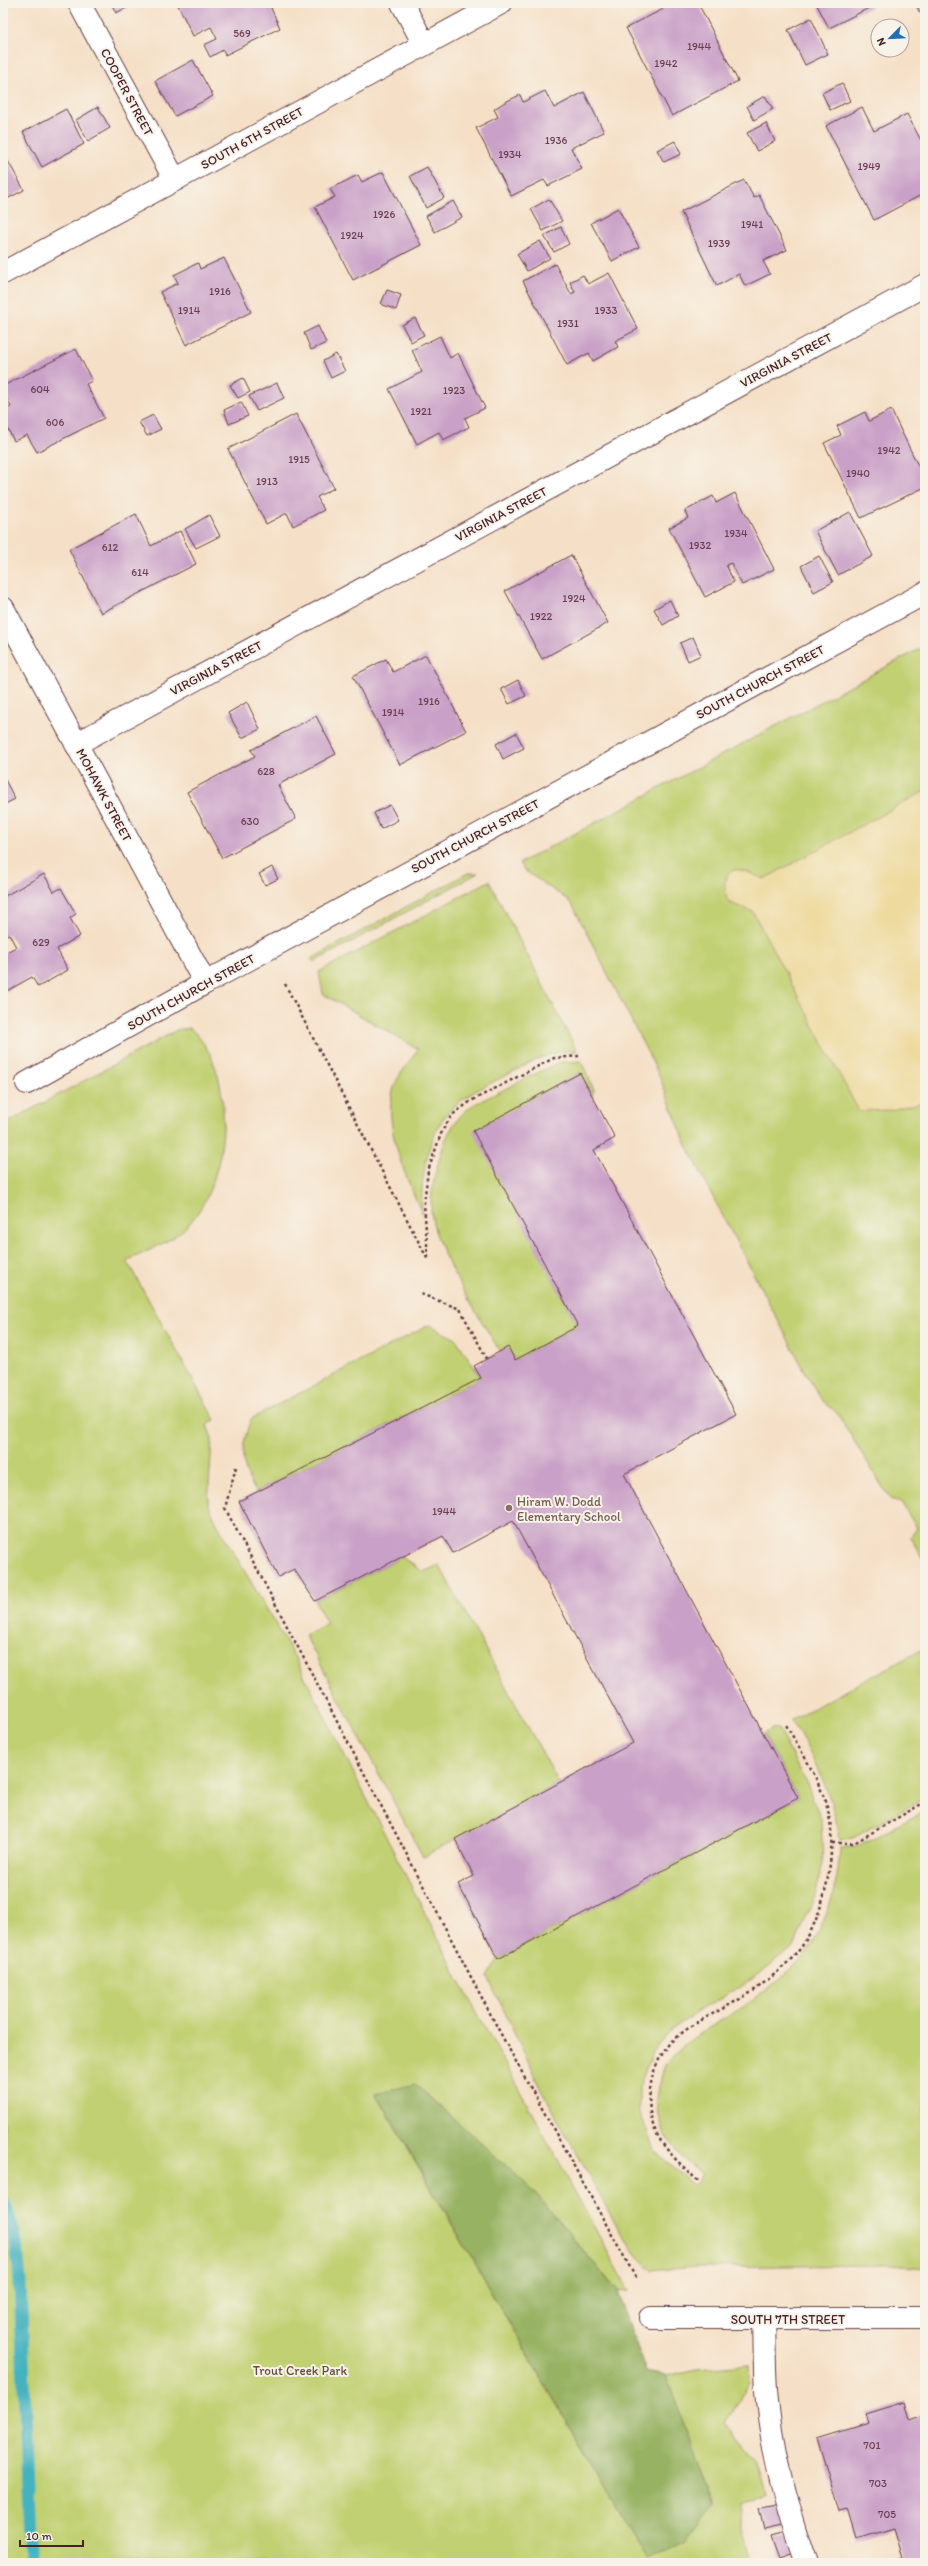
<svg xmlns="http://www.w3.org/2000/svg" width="928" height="2566" viewBox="0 0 928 2566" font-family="Itim,sans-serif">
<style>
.green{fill:#c1d072;stroke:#86784e}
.forest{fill:#98b264;stroke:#716848}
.sand{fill:#eeda9e;stroke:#9c7c64}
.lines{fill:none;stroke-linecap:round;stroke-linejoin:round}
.stream{stroke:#44b2c0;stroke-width:13}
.building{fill:#c9a0c7}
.service-casing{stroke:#643c42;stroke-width:24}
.minor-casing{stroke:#643c42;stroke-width:24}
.path{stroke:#643c42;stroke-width:2.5;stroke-dasharray:3 3;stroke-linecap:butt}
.service{stroke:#fff;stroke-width:22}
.minor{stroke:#fff;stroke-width:22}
.education-dot{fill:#8d6e63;stroke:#f7f3e8;stroke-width:1.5}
.labels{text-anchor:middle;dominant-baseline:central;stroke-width:4;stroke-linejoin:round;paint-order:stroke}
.number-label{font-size:11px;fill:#6a3f52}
.street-label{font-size:13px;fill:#4a1f2b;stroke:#f7f3e8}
.education-label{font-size:13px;fill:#785e54;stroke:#f7f3e8;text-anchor:start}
.park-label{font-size:13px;fill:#684b3d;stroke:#f7f3e8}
</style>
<rect width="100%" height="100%" fill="#f7f3e8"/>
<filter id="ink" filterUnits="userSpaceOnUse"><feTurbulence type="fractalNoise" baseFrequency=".025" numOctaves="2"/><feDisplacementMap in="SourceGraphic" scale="8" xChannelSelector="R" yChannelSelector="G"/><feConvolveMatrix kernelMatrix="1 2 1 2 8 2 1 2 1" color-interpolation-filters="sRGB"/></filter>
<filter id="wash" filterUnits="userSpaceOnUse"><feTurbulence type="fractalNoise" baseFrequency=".012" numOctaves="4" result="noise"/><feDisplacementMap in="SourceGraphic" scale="16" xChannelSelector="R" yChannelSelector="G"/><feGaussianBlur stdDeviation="0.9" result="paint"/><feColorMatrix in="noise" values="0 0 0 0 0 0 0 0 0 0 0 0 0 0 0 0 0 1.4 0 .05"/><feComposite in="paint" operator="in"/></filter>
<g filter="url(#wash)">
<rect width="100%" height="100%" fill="#f5e0c7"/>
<g class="green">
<path d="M 925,646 L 925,1563 L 911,1537 L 917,1528 L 901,1502 L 890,1499 L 837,1413 L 821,1399 L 809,1379 L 717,1205 L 685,1141 L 658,1073 L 573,906 L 568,900 L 524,870 L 520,863 Z"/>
<path d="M 468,873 L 478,873 L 314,962 L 311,959 Z"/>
<path d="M 489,881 L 577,1051 C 552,1050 533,1061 511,1073 C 491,1083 468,1093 451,1109 C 427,1133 420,1181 422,1213 C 406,1177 378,1118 397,1080 C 403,1069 412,1059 418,1049 L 323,994 L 319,972 Z"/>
<path d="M 190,1028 C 240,1071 230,1185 185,1228 C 169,1243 146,1251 127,1261 L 215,1420 L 207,1425 L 212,1439 L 208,1503 L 217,1524 L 292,1652 L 455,1972 L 629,2291 L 618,2292 L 532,2189 L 376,2094 L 646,2558 L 713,2505 L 666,2376 L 697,2369 L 749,2365 L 750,2383 L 725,2423 L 758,2462 L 769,2493 L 740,2505 L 739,2529 L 754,2563 L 3,2563 L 3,1125 L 177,1030 Z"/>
<path d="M 581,1061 L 594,1090 L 592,1096 L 580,1073 L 474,1131 L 578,1326 L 515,1360 L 508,1348 L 500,1352 C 479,1315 442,1262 433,1223 C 428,1203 434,1176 440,1157 C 446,1135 454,1119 473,1105 L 559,1062 Z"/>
<path d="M 429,1325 L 456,1339 L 481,1378 L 256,1492 C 239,1463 240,1450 251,1419 Z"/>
<path d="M 402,1557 L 423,1572 L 439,1565 L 559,1783 L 423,1857 L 305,1635 L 327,1623 L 315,1601 Z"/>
<path d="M 925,1648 L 925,1798 L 853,1838 L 840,1840 C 833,1795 814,1758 791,1720 Z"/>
<path d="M 777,1727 L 806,1782 L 821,1819 L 823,1862 L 816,1893 L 794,1947 L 741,1987 L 703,2008 L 667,2033 L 652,2052 L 639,2088 L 639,2110 L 654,2150 L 695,2187 L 703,2175 C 673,2149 648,2126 660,2083 C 662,2077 662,2068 666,2063 C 687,2036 722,2022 749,2003 C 767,1990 787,1974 802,1958 C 825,1930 839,1884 840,1848 L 855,1847 L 925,1811 L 925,2268 L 891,2265 L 696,2267 L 652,2271 L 637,2256 L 621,2234 L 542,2090 L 488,1977 L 498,1959 L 798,1798 L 764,1734 Z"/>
</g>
<path class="forest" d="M 415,2084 L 532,2189 L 618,2292 L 646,2372 L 666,2376 L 714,2505 L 685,2541 L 646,2558 L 376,2093 Z"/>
<path class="sand" d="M 925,791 L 925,1102 L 891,1110 L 859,1111 L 753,912 L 728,902 C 724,891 721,869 739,870 C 747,871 756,876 764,879 Z"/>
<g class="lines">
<path class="stream" d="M 3,2202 C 16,2228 18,2254 20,2282 L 31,2563"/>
</g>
<g id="blocks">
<g class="building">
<path d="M 111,3 L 126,3 L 128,7 L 116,13 Z"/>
<path d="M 177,3 L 277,3 L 271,8 L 280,28 L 225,55 L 223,50 L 210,57 L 204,45 L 217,39 L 211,27 L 193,36 Z"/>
<path d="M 675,3 L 698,3 L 738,81 L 672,116 L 626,28 Z"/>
<path d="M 816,3 L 879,3 L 829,28 Z"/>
<path d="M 915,3 L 925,3 L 925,10 L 920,13 Z"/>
<path d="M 811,18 L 828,54 L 805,65 L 788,30 Z"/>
<path d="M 193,60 L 213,96 L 175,116 L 155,81 Z"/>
<path d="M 842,83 L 850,101 L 830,110 L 822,93 Z"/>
<path d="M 545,91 L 554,108 L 584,92 L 604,132 L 571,148 L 582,169 L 548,186 L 544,180 L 511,196 L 476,128 L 498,117 L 494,109 L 505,102 L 520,95 L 523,102 Z"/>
<path d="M 765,96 L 773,109 L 754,120 L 747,106 Z"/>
<path d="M 98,107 L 110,128 L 88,141 L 76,120 Z"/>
<path d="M 862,107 L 874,131 L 907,114 L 925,148 L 925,193 L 874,220 L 826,126 Z"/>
<path d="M 66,109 L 84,144 L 42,167 L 23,132 Z"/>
<path d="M 766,123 L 775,141 L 757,151 L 747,133 Z"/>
<path d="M 675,141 L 681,154 L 664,162 L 657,150 Z"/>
<path d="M 3,152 L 24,190 L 3,201 Z"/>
<path d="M 427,167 L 444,198 L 426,208 L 410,176 Z"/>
<path d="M 383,172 L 421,245 L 353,280 L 315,207 L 335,197 L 330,189 L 358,175 L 362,182 Z"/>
<path d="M 744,180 L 754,198 L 759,195 L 787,250 L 763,261 L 770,274 L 745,286 L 739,274 L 717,286 L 681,212 Z"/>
<path d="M 549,199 L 562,221 L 543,231 L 531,209 Z"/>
<path d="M 453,201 L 462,217 L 435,232 L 426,216 Z"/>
<path d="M 618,208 L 639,247 L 612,261 L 591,223 Z"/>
<path d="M 561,227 L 569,244 L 554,252 L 544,236 Z"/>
<path d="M 540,241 L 550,258 L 527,271 L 517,254 Z"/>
<path d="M 224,258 L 251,312 L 186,345 L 160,292 L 178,283 L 174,275 L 198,263 L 200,269 Z"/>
<path d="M 555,264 L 571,294 L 575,292 L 570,282 L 583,275 L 588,284 L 609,273 L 638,329 L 615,341 L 618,347 L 593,361 L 589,353 L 567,365 L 523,281 Z"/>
<path d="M 387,290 L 401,295 L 396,310 L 381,304 Z"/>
<path d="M 415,318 L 424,335 L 411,342 L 402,325 Z"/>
<path d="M 318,326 L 326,343 L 311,350 L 304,333 Z"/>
<path d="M 440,336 L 450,358 L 458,353 L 485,408 L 465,418 L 469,427 L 443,440 L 439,432 L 417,444 L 389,389 L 422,372 L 412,350 Z"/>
<path d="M 76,349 L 92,381 L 86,384 L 104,418 L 37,452 L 27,435 L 14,441 L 3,420 L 3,411 L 11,407 L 3,392 L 3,386 Z"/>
<path d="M 336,354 L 345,371 L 331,378 L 323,361 Z"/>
<path d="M 243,378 L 250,392 L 238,398 L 230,385 Z"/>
<path d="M 277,383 L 284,398 L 257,411 L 249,396 Z"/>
<path d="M 241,402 L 248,416 L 229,424 L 224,410 Z"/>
<path d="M 891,410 L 925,480 L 925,487 L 861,518 L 824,443 L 841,435 L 837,426 L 865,412 L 869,421 Z"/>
<path d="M 296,414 L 334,488 L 317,497 L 324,510 L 293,526 L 287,513 L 266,524 L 228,449 Z"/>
<path d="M 153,415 L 161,429 L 147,436 L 139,422 Z"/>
<path d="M 735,493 L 774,569 L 742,585 L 731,563 L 726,565 L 734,582 L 705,597 L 669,528 L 688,518 L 685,511 L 713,496 L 716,503 Z"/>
<path d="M 850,512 L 873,556 L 838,575 L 815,531 Z"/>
<path d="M 136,514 L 151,546 L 180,531 L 196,564 L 101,613 L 69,549 Z"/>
<path d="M 209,515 L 220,536 L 196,548 L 185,529 Z"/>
<path d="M 571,555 L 608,623 L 542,659 L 505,591 Z"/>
<path d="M 819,556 L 833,582 L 814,592 L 801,566 Z"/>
<path d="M 670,600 L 678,616 L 663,625 L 654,609 Z"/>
<path d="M 693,637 L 701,655 L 688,661 L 680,643 Z"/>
<path d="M 426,655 L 466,731 L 400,765 L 353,676 L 386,659 L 393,672 Z"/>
<path d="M 518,680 L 526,696 L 509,704 L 501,689 Z"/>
<path d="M 247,702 L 260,729 L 242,738 L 228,713 Z"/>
<path d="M 316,716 L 336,754 L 278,785 L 296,819 L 222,858 L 187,792 L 255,756 L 251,750 Z"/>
<path d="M 516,733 L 524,748 L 503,759 L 496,744 Z"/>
<path d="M 3,776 L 15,799 L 3,805 Z"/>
<path d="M 390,805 L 398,820 L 381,829 L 374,813 Z"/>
<path d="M 272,867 L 278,879 L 265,885 L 259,874 Z"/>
<path d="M 44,874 L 54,892 L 61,888 L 76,914 L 70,918 L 80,936 L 57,949 L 68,970 L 38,987 L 32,977 L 7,991 L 3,984 L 3,954 L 16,947 L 9,934 L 3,937 L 3,897 Z"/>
<path d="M 580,1073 L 615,1138 L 594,1150 L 736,1414 L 624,1474 L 798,1798 L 498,1959 L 458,1884 L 474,1876 L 455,1839 L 633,1743 L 513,1521 L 453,1553 L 443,1536 L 315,1601 L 294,1569 L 278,1577 L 239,1501 L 481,1378 L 474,1366 L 508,1347 L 515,1360 L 578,1326 L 473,1131 Z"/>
<path d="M 905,2402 L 910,2420 L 925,2415 L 925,2563 L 887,2563 L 902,2558 L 893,2528 L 856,2539 L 847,2509 L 839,2511 L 817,2439 L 869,2423 L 866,2414 Z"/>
<path d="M 777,2504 L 782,2525 L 764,2529 L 759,2507 Z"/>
<path d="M 786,2532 L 793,2553 L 779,2558 L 771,2536 Z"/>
</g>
</g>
</g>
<g filter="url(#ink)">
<use href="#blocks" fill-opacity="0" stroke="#643c42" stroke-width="1"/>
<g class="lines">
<defs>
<g id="service">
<path d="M 79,3 L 175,180"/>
<path d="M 27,1083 L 205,983"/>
<path d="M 651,2318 L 925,2318"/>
<path d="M 764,2319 C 765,2346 764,2374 767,2401 C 773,2456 787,2511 806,2563"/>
</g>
<g id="minor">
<path d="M 402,3 L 424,44"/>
<path d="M 3,273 L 501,3"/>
<path d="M 3,608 L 205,983 L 925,593"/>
<path d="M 76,744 L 925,285"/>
</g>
</defs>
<use href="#service" class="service-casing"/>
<use href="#minor" class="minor-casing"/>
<g class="path">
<path d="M 285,984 L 428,1260"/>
<path d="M 428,1258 L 424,1203 L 428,1171 L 442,1131 L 452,1115 L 471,1101 L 554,1058 L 579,1056"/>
<path d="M 421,1294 L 460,1309 L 487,1359"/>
<path d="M 236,1467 L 225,1508 L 503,2038 L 637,2280"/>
<path d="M 832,1843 L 854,1843 L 925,1802"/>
<path d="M 3,1977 L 4,1979"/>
<path d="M 698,2181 C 669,2153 645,2134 650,2090 C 657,2028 713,2019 756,1989 C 769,1979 784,1967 795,1955 C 822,1925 836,1861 830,1821 C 825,1787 802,1753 785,1723"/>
</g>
<use href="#service" class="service"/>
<use href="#minor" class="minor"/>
</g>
</g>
<circle class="education-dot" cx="509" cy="1508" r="4"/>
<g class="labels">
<g class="number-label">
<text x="242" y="33">569</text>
<text x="699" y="46">1944</text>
<text x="666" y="63">1942</text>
<text x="556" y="140">1936</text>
<text x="510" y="154">1934</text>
<text x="869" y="166">1949</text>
<text x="384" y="214">1926</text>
<text x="752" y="224">1941</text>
<text x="352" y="235">1924</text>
<text x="719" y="243">1939</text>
<text x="220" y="291">1916</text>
<text x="189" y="310">1914</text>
<text x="606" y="310">1933</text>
<text x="568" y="323">1931</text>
<text x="40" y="389">604</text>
<text x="454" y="390">1923</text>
<text x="421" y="411">1921</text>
<text x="55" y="422">606</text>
<text x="889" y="450">1942</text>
<text x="299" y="459">1915</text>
<text x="858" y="473">1940</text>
<text x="267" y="481">1913</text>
<text x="736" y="533">1934</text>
<text x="700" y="545">1932</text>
<text x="110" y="547">612</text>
<text x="140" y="572">614</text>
<text x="574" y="598">1924</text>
<text x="541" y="616">1922</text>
<text x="429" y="701">1916</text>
<text x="393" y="712">1914</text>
<text x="266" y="771">628</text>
<text x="250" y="821">630</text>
<text x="41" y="942">629</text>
<text x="444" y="1511">1944</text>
<text x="872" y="2445">701</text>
<text x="878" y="2483">703</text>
<text x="887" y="2514">705</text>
</g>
<g class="street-label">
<text transform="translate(127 92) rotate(62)">COOPER STREET</text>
<text transform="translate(252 138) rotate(-29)">SOUTH 6TH STREET</text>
<text transform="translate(786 360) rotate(-28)">VIRGINIA STREET</text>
<text transform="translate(501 514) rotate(-28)">VIRGINIA STREET</text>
<text transform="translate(216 668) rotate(-28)">VIRGINIA STREET</text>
<text transform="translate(760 682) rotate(-28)">SOUTH CHURCH STREET</text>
<text transform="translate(104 795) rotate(62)">MOHAWK STREET</text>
<text transform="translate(475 836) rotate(-28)">SOUTH CHURCH STREET</text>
<text transform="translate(191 992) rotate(-29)">SOUTH CHURCH STREET</text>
<text x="788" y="2319">SOUTH 7TH STREET</text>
</g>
<g class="education-label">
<text x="517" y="1501">Hiram W. Dodd<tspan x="517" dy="15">Elementary School</tspan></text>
</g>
<g class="park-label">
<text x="300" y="2370">Trout Creek Park</text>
</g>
</g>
<rect width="928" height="2566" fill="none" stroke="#f7f3e8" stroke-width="16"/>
<g transform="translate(890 38) rotate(246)"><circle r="19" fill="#f7f3e8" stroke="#b29e9c"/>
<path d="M0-3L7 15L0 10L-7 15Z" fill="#1f6fb2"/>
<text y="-6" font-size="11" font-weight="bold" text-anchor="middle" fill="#4a1f2b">N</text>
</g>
<path d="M20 2540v6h63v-6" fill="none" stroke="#4a1f2b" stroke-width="2"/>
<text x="26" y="2540" font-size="12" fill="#4a1f2b" stroke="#f7f3e8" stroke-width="3" paint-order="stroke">10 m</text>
</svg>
